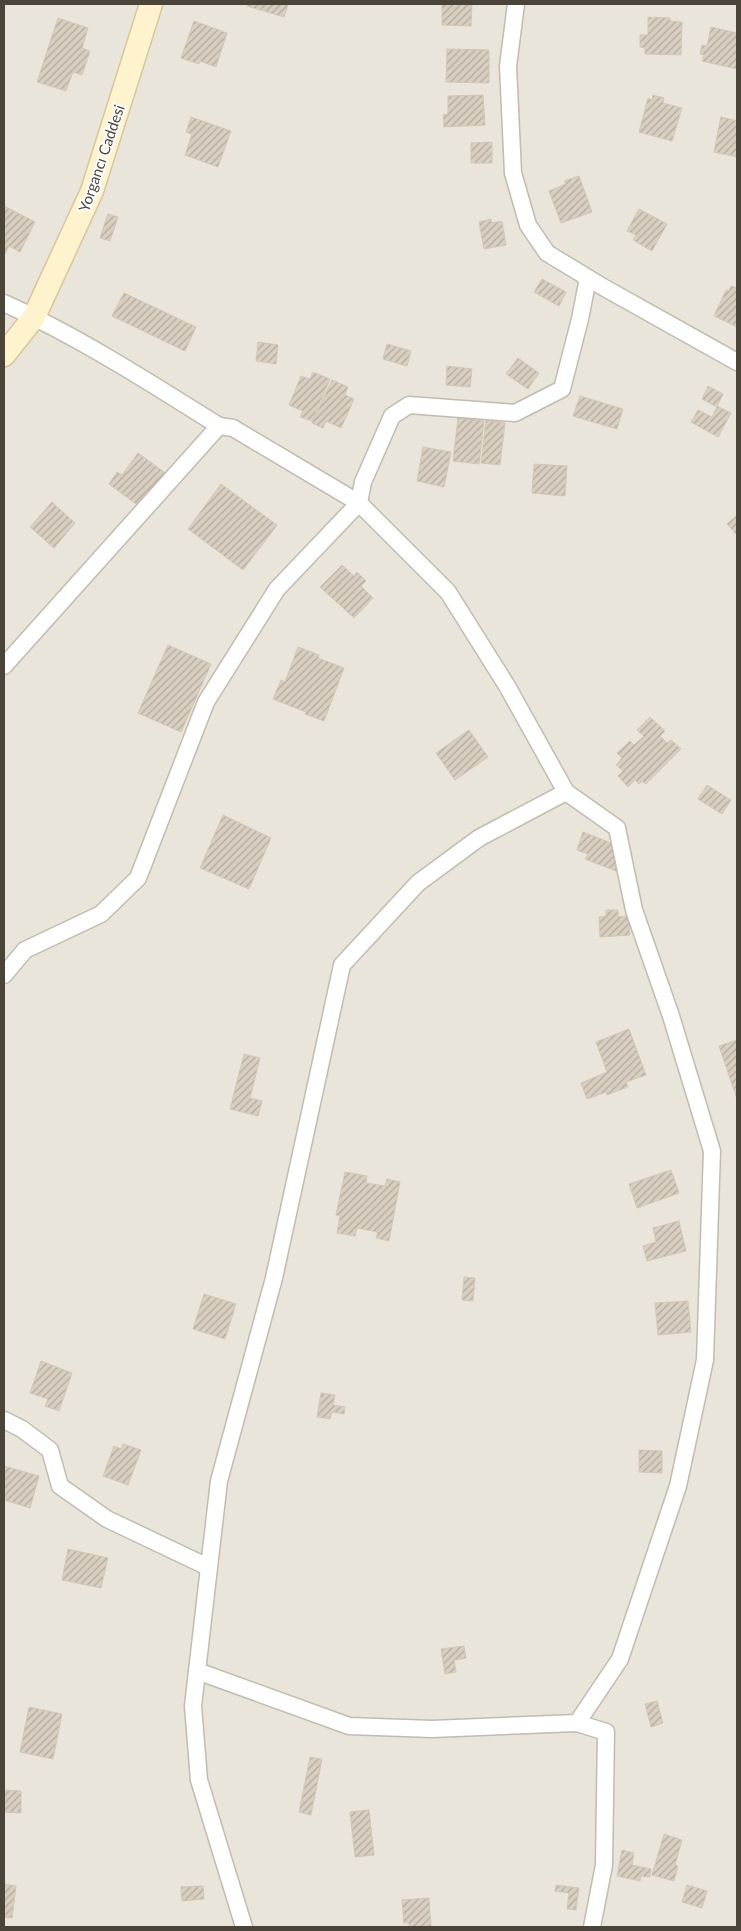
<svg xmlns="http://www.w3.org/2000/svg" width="741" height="1931" viewBox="0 0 741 1931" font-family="Lato,sans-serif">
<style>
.residential{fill:#eae5da}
.building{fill:url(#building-hatch);stroke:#d3c7b4}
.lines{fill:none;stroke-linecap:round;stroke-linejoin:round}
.street-casing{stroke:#c2bbae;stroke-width:19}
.secondary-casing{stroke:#d6c79b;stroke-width:25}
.street{stroke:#fff;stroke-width:16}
.secondary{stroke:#fff3cd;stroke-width:22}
.labels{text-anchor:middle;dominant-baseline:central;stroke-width:4;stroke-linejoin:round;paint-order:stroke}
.street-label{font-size:15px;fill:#4b4439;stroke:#fff}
</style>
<defs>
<pattern id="building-hatch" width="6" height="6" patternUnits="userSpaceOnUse" patternTransform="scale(1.25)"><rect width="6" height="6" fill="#d8cfc1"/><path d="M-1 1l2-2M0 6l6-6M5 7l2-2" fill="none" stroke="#b1aa9e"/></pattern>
</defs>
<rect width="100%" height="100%" fill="#f6f3ec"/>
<rect class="residential" x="4" y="4" width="733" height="1923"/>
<g class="building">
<path d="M 247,4 L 288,4 L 284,17 L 247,6 Z"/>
<path d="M 442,4 L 472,4 L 471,26 L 442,25 Z"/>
<path d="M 648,17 L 670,18 L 670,21 L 682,22 L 681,55 L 645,54 L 645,48 L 640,47 L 640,35 L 648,35 Z"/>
<path d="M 58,18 L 88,28 L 82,48 L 90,51 L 82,75 L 73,72 L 66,91 L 37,82 Z"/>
<path d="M 194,21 L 227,33 L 216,67 L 200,61 L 199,64 L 181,58 Z"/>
<path d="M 711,27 L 737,33 L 737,69 L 702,61 L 704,55 L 700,54 L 702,45 L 707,46 Z"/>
<path d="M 447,49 L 489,50 L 489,83 L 446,82 Z"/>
<path d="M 483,95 L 485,125 L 444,127 L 443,115 L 448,114 L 448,96 Z"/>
<path d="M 653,95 L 664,98 L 663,103 L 682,108 L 672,141 L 639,132 L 648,98 L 652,100 Z"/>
<path d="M 191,117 L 231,131 L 218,167 L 185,155 L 192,134 L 186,132 Z"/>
<path d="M 721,117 L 737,121 L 737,157 L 714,152 Z"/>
<path d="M 492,142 L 492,163 L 471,163 L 471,143 Z"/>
<path d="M 579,176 L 592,212 L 561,223 L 549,191 L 566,184 L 564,181 Z"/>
<path d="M 4,206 L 35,222 L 20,252 L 9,246 L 4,256 Z"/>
<path d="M 639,209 L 667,224 L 652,251 L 633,240 L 636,235 L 627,231 Z"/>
<path d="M 108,214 L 118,217 L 110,241 L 100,238 Z"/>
<path d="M 491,219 L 492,223 L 502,221 L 506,245 L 484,249 L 479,222 Z"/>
<path d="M 542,279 L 566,292 L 559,306 L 534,292 Z"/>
<path d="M 731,286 L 737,288 L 737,327 L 714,316 L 726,290 L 729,291 Z"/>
<path d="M 124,293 L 196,327 L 185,351 L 112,316 Z"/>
<path d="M 258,342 L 278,345 L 276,364 L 256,361 Z"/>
<path d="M 387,344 L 411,351 L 407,366 L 383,359 Z"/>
<path d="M 518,358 L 539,373 L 528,389 L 506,374 Z"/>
<path d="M 447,366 L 472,369 L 470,387 L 446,385 Z"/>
<path d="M 313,372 L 330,379 L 312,421 L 300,417 L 303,411 L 289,405 L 301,376 L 310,379 Z"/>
<path d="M 332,380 L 348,387 L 345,395 L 354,399 L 341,428 L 326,421 L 323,428 L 312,423 Z"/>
<path d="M 708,386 L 723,394 L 717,406 L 731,413 L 718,437 L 691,422 L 698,410 L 712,417 L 717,407 L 702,399 Z"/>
<path d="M 580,396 L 623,409 L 617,429 L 573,416 Z"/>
<path d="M 458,418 L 484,421 L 479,464 L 453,461 Z"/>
<path d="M 486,420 L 505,423 L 500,465 L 481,463 Z"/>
<path d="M 423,447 L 451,452 L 444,487 L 417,481 Z"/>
<path d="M 138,453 L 168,475 L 143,509 L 109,484 L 117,472 L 122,475 Z"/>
<path d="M 534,464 L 567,466 L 565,496 L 532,493 Z"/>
<path d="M 221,484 L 277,525 L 243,570 L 188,529 Z"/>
<path d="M 52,502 L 75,523 L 54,548 L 30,527 Z"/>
<path d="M 737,515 L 737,535 L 727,524 Z"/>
<path d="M 342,565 L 354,576 L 357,572 L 366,581 L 361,586 L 373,598 L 354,618 L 320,587 Z"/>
<path d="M 168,645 L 211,664 L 181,732 L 138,713 Z"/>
<path d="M 298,647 L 319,655 L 318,658 L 344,668 L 324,721 L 305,714 L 306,712 L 273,699 L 281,680 L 285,682 Z"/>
<path d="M 650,717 L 665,731 L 660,736 L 667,743 L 671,740 L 681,749 L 646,784 L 642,781 L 639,784 L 635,780 L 628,787 L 618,776 L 623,771 L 616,765 L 622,758 L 617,753 L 630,741 L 634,745 L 644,736 L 637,730 Z"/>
<path d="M 469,730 L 488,757 L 455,780 L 436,753 Z"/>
<path d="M 707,785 L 731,800 L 722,814 L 698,799 Z"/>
<path d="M 223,815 L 271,838 L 249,889 L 200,868 Z"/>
<path d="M 583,832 L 616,845 L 613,851 L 618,853 L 614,861 L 619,863 L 616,871 L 585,859 L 588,854 L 577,850 Z"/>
<path d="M 606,910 L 618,910 L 618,917 L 629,916 L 630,935 L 600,937 L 599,917 L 606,916 Z"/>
<path d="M 629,1029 L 646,1075 L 626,1082 L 628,1087 L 607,1095 L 606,1092 L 587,1099 L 581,1083 L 607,1072 L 596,1042 Z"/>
<path d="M 737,1040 L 737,1099 L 719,1046 Z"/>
<path d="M 244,1054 L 260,1058 L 250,1098 L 262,1101 L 258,1116 L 230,1109 Z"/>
<path d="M 671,1170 L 679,1193 L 637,1208 L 629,1184 Z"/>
<path d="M 345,1172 L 367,1176 L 366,1183 L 385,1186 L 387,1179 L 400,1182 L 389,1241 L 376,1238 L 378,1232 L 357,1228 L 355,1236 L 337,1233 L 340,1216 L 336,1215 Z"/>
<path d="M 679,1221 L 686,1251 L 647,1261 L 643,1246 L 656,1242 L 653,1228 Z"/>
<path d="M 464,1277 L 475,1278 L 473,1301 L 462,1300 Z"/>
<path d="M 204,1294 L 236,1304 L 225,1339 L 193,1329 Z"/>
<path d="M 688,1301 L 691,1332 L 658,1335 L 655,1303 Z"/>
<path d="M 41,1361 L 72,1373 L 59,1411 L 45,1406 L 48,1399 L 30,1393 Z"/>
<path d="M 321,1393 L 335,1395 L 333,1405 L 345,1407 L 344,1414 L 332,1412 L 330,1419 L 317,1417 Z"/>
<path d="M 123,1444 L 141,1450 L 128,1485 L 103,1476 L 114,1446 L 121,1449 Z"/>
<path d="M 639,1450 L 662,1451 L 662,1473 L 639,1472 Z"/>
<path d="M 4,1466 L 39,1476 L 30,1508 L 4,1500 Z"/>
<path d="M 68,1549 L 108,1558 L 101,1588 L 62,1580 Z"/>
<path d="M 464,1646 L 466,1658 L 454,1660 L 456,1672 L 445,1674 L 441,1649 Z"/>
<path d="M 657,1701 L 663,1723 L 651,1727 L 645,1704 Z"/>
<path d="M 29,1707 L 62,1714 L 53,1759 L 20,1752 Z"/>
<path d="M 310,1757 L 322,1759 L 311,1815 L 299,1812 Z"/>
<path d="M 4,1790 L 21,1791 L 21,1813 L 4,1812 Z"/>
<path d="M 369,1810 L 374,1855 L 355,1857 L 350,1812 Z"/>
<path d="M 664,1834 L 682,1840 L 675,1865 L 678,1866 L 674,1881 L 652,1875 Z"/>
<path d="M 622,1850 L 634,1853 L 632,1865 L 651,1869 L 650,1877 L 641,1876 L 640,1881 L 617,1876 Z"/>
<path d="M 4,1884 L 16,1886 L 12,1918 L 4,1917 Z"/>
<path d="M 556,1885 L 579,1888 L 576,1910 L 567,1909 L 569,1893 L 555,1891 Z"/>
<path d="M 687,1885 L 707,1891 L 702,1908 L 682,1902 Z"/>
<path d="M 203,1886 L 204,1899 L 182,1901 L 181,1887 Z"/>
<path d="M 429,1898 L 431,1927 L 409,1927 L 409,1923 L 404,1923 L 402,1900 Z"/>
</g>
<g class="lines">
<defs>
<g id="street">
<path d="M 516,4 L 508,66 L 513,173 L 528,225 L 547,253 L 603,287 L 737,362"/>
<path d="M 4,303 C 79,337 149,382 219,426"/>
<path d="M 4,666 L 219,426 L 233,428 L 359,503 L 277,589 L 206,702 L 138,878 L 101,914 L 25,950 L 4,975"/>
<path d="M 4,1420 L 22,1429 L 50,1450 L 60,1486 L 107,1519 L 208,1567"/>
<path d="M 197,1671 L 349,1726 L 432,1729 L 577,1723 L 620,1659 L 678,1486 L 705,1360 L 712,1151 L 671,1016 L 634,910 L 617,828 L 566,792"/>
<path d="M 577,1723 L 606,1732 L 604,1865 L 592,1927"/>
<path d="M 244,1927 L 199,1780 L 193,1706 L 219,1481 L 274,1278 L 342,965 L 418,883 L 479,838 L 566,792 L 507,686 L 448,592 L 359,503 L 363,482 L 392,416 L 409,405 L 515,413 L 562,389 L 580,319 L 588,278"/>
</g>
<path id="secondary" d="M 4,355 L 34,317 L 92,191 L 151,4"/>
</defs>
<use href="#street" class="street-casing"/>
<use href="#secondary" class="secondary-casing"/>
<use href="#street" class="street"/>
<use href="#secondary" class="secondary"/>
</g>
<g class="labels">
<g class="street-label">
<text transform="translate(101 158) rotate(-71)">Yorgancı Caddesi</text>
</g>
</g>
<rect width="741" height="1931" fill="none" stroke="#4b4439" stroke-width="10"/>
</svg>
